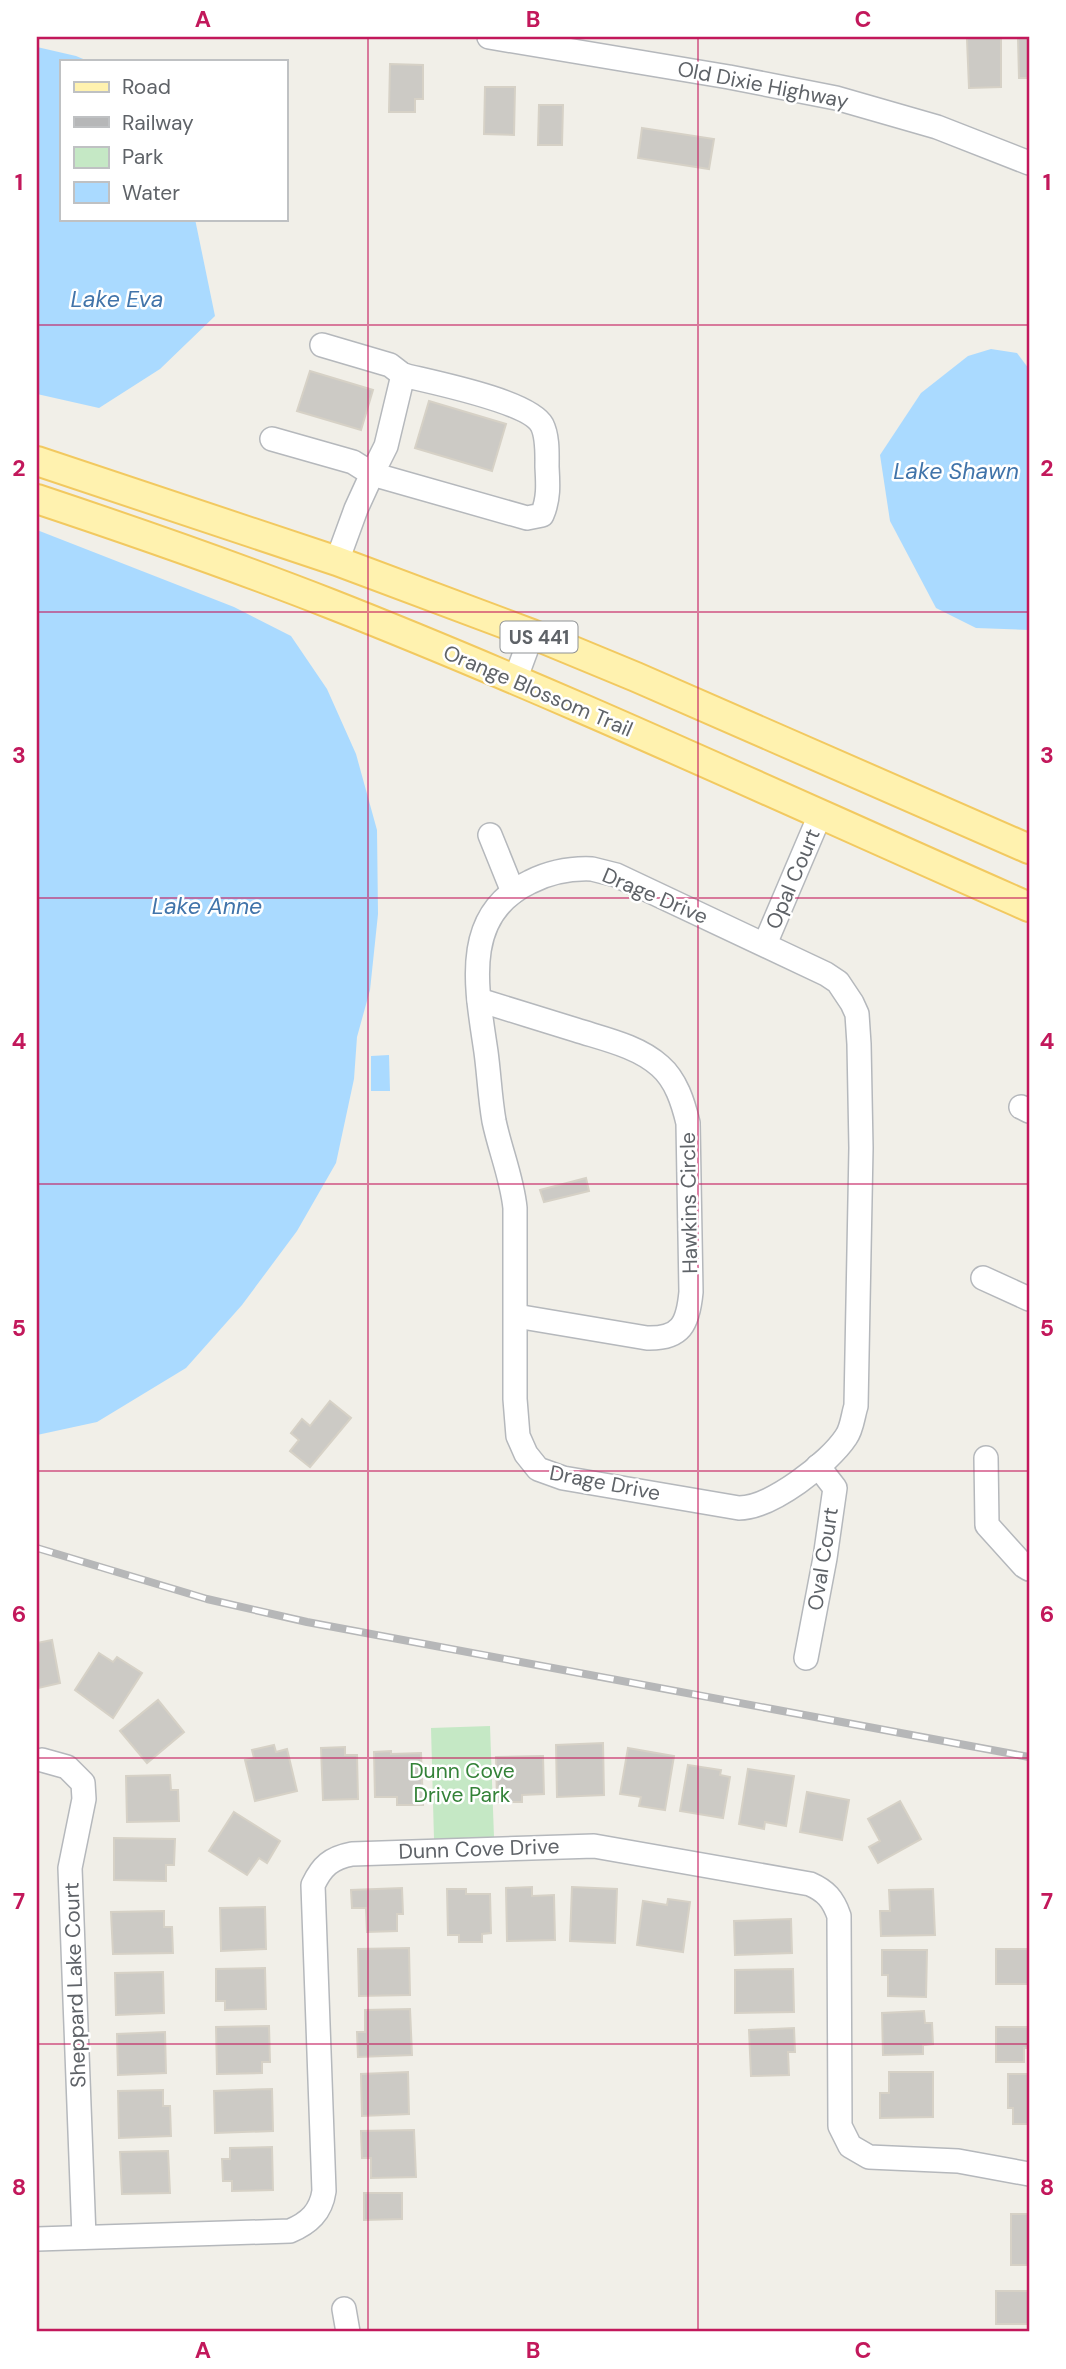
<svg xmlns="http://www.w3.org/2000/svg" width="1066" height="2369" viewBox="0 0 1066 2369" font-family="'DM Sans',sans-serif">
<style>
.green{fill:#c5e8c5}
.water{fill:#aadaff}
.building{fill:#cccac5;stroke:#d6d1c6;stroke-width:2}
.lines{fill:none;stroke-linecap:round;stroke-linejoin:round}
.minor-casing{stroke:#b5b8bc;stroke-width:26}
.major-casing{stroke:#f2c960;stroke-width:32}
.minor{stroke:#fff;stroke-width:23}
.major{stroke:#fff2af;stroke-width:28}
.rail-casing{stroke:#b6b7b8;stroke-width:8}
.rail{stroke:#fff;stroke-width:5;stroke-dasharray:16;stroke-linecap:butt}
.grid{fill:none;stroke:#c2185b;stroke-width:2;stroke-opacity:0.55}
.labels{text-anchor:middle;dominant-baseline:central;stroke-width:5;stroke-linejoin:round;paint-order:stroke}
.shield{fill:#fff;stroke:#8f9295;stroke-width:2}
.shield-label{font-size:19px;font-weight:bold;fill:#5f6368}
.street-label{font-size:21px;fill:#5f6368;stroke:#fff}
.park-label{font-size:21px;fill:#348238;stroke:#fff}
.water-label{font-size:23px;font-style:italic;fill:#4174aa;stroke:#fff}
.neatline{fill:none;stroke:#c2185b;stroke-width:2.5}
.grid-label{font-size:23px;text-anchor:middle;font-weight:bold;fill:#c2185b}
</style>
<rect width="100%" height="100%" fill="#f1efe8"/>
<path class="green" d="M 490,1726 L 494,1837 L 434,1839 L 431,1728 Z"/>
<g class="water">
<path d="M 37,47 L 76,56 L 88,61 L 61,61 L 61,219 L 195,219 L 215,316 L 160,369 L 99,408 L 37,394 Z"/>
<path d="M 991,349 L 1017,353 L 1029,369 L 1029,630 L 976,628 L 936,608 L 890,521 L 880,455 L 921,393 L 968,356 Z"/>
<path d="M 37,530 L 234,607 L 291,636 L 327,689 L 356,754 L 377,830 L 378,914 L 370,990 L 357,1037 L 354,1079 L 336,1163 L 297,1231 L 242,1305 L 186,1368 L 97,1422 L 37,1435 Z"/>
<path d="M 389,1055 L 390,1091 L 371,1091 L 371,1056 Z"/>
</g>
<g class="building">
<path d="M 970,37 L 1001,37 L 1001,87 L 969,88 L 967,39 Z"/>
<path d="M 1018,38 L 1029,38 L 1029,78 L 1019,78 Z"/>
<path d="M 390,64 L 423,65 L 423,99 L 415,99 L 415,112 L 389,112 Z"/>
<path d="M 485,87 L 515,87 L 514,135 L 484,134 Z"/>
<path d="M 539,105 L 563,105 L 562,145 L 538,145 Z"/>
<path d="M 642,128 L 714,139 L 709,169 L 638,158 Z"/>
<path d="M 310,371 L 373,390 L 361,430 L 297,411 Z"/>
<path d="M 429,401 L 506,424 L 492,471 L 415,448 Z"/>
<path d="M 586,1178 L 589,1191 L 544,1202 L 540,1190 Z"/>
<path d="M 330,1401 L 351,1418 L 310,1467 L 290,1451 L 299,1440 L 291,1433 L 302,1419 L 310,1426 Z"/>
<path d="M 52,1640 L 60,1683 L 38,1688 L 37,1691 L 37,1643 Z"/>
<path d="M 99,1653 L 113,1662 L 117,1657 L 142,1673 L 113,1718 L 75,1690 Z"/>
<path d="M 158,1700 L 184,1732 L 147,1763 L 120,1731 Z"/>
<path d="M 603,1743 L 604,1795 L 557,1797 L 556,1745 Z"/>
<path d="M 274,1745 L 276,1752 L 287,1749 L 297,1791 L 255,1801 L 245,1760 L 254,1758 L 252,1750 Z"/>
<path d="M 345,1747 L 345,1755 L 357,1755 L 358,1799 L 323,1800 L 321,1748 Z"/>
<path d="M 628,1748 L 674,1756 L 665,1810 L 639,1806 L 641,1797 L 620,1794 Z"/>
<path d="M 391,1751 L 391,1754 L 421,1753 L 423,1805 L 397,1805 L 397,1797 L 375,1797 L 374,1752 Z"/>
<path d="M 543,1756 L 544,1794 L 522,1795 L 522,1802 L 497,1802 L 496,1757 Z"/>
<path d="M 688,1765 L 721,1770 L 720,1775 L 730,1777 L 723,1818 L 680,1811 Z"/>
<path d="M 748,1769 L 794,1776 L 786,1826 L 765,1822 L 764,1829 L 739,1824 Z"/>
<path d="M 170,1775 L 171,1790 L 178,1790 L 179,1821 L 127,1822 L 126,1776 Z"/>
<path d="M 807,1792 L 849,1800 L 842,1840 L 800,1832 Z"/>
<path d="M 900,1801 L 921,1839 L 878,1863 L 869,1847 L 880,1841 L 868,1819 Z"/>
<path d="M 234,1812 L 280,1841 L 267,1863 L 259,1858 L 247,1875 L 209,1851 Z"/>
<path d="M 114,1838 L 175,1839 L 174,1865 L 166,1865 L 166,1881 L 114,1880 Z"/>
<path d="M 532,1887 L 532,1896 L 554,1895 L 555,1940 L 507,1941 L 506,1888 Z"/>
<path d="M 572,1887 L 617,1889 L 615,1943 L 570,1941 Z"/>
<path d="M 402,1888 L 403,1914 L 397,1914 L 397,1931 L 367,1932 L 366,1908 L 352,1908 L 351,1890 Z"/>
<path d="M 447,1889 L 466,1889 L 466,1894 L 490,1894 L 491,1933 L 482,1934 L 482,1942 L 459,1942 L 459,1935 L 448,1935 Z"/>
<path d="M 933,1889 L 935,1935 L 881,1936 L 880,1911 L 890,1911 L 889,1890 Z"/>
<path d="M 668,1899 L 690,1902 L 683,1952 L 637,1945 L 643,1901 L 667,1905 Z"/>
<path d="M 265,1907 L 266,1949 L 221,1951 L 220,1908 Z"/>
<path d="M 164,1911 L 164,1927 L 172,1927 L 173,1953 L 113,1954 L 111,1912 Z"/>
<path d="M 791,1919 L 792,1953 L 735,1955 L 734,1921 Z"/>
<path d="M 409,1948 L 410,1995 L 359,1996 L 358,1949 Z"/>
<rect x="996" y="1949" width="33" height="35"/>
<path d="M 882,1950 L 927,1950 L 926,1997 L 888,1996 L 888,1975 L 882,1975 Z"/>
<path d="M 265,1968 L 266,2009 L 225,2010 L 225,2001 L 216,2001 L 216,1969 Z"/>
<path d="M 793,1969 L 794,2012 L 735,2013 L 735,1970 Z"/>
<path d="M 163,1972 L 164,2013 L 116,2015 L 115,1973 Z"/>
<path d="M 410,2009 L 412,2055 L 358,2057 L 357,2032 L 365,2032 L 365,2010 Z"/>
<path d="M 924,2011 L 925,2023 L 932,2023 L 933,2044 L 923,2045 L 923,2054 L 883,2055 L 882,2013 Z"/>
<path d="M 269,2026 L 270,2062 L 262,2062 L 262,2073 L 217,2074 L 216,2027 Z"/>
<path d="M 996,2027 L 1029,2027 L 1029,2048 L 1024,2048 L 1024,2062 L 996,2062 Z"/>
<path d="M 794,2028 L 795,2052 L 788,2052 L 789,2075 L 751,2076 L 749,2030 Z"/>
<path d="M 165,2032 L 166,2073 L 118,2075 L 117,2034 Z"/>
<path d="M 408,2072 L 409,2114 L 362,2116 L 361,2074 Z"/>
<path d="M 889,2072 L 933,2072 L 933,2117 L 880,2118 L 880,2093 L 889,2093 Z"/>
<path d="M 1008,2074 L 1029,2074 L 1029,2124 L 1013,2124 L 1013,2108 L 1008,2108 Z"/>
<path d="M 272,2089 L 273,2131 L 215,2133 L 214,2091 Z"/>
<path d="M 163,2090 L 163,2106 L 170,2106 L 171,2136 L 119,2138 L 118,2091 Z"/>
<path d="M 414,2130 L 416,2177 L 371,2178 L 371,2158 L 362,2158 L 361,2131 Z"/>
<path d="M 272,2147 L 273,2190 L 232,2191 L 232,2181 L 223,2181 L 222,2159 L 230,2159 L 230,2148 Z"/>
<path d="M 168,2151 L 170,2193 L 122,2194 L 120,2152 Z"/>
<path d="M 364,2193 L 402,2193 L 402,2219 L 364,2220 Z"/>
<rect x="1011" y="2214" width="18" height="51"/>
<rect x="996" y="2291" width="33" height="33"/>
</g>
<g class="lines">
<defs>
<g id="minor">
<path d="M 489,37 L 729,77 L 836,98 L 937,127 L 1029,163"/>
<path d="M 322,345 L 390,365 L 403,375"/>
<path d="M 272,439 L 353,462 L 372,474 L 386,446 L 403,375 C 431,382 529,401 542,425 C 548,437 547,454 547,467 C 548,484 549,499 542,515 L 527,518 L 372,474 L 356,509 L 337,561"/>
<path d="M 515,680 L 532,634"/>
<path d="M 490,835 L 513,892"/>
<path d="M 592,869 L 616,875 L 826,974 L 838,982 L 852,1003 L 857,1014 L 859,1044 L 861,1148 L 856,1406 C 853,1415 852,1429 846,1437 C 829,1463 771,1508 739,1508 L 563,1478 L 538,1469 L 526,1454 L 518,1436 L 515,1399 L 515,1208 C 512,1178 500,1150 494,1121 C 490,1098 489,1074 486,1052 C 477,990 460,915 530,882 C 550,872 569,868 592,869 Z"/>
<path d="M 765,944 L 820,815"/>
<path d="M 479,1000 C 511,1010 544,1020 576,1030 C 604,1039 638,1046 660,1066 C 676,1080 683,1102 688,1123 L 691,1292 C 688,1324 681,1339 647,1338 L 516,1316"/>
<path d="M 1021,1107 L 1029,1111"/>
<path d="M 983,1278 L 1029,1299"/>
<path d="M 986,1458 L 987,1525 L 1024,1566 L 1029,1569"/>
<path d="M 806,1658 L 825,1558 L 835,1488 L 818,1466"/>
<path d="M 42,1760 L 67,1767 L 83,1783 L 84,1799 L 70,1868 L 84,2237"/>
<path d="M 37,2239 L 290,2231 C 309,2223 321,2212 324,2191 L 313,1885 C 322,1866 331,1858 352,1854 L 594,1846 L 810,1884 C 826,1891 833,1899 839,1916 L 840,2126 L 850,2146 L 869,2157 L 958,2161 L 1029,2174"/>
<path d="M 344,2309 L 348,2332"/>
</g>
<g id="major">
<path d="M 37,461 L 337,561 L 532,634 L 636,677 L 1029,849"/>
<path d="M 37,499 C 136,532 234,566 331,604 C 567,697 797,805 1029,907"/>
</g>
</defs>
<use href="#minor" class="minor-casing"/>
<use href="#major" class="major-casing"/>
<use href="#minor" class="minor"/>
<use href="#major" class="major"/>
<defs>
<path id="rail" d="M 37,1548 L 207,1599 L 307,1622 L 1029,1757"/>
</defs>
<use href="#rail" class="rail-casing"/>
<use href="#rail" class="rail"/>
</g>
<path class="grid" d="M 368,37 L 368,2332M 698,37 L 698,2332M 37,325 L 1029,325M 37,612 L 1029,612M 37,898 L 1029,898M 37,1184 L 1029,1184M 37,1471 L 1029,1471M 37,1758 L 1029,1758M 37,2044 L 1029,2044"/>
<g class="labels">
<rect class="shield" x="500.5" y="621.5" width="77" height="31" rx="5"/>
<g class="shield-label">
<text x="539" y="637">US 441</text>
</g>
<g class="street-label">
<text transform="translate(763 85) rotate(11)">Old Dixie Highway</text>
<text transform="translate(538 691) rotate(23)">Orange Blossom Trail</text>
<text transform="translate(793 879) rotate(-67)">Opal Court</text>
<text transform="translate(655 896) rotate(23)">Drage Drive</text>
<text transform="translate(689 1203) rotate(-91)">Hawkins Circle</text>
<text transform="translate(605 1483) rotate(11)">Drage Drive</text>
<text transform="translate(823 1559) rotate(-81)">Oval Court</text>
<text transform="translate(479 1849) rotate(-2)">Dunn Cove Drive</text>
<text transform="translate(75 1985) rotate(-92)">Sheppard Lake Court</text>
</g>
<g class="park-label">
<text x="462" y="1771">Dunn Cove<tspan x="462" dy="24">Drive Park</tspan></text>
</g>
<g class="water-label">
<text x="117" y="299">Lake Eva</text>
<text x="956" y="471">Lake Shawn</text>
<text x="207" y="906">Lake Anne</text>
</g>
</g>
<rect width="1066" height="2369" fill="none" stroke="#ffffff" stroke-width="77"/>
<rect x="60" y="60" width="228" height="161" fill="#ffffff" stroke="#bfc1c3" stroke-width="2"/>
<rect x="74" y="82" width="35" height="10" fill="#fff2af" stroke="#bfc1c3" stroke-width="2"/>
<text x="122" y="94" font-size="21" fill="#5f6368">Road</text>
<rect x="74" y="117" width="35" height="10" fill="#b6b7b8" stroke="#bfc1c3" stroke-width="2"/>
<text x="122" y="130" font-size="21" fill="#5f6368">Railway</text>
<rect x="74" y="147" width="35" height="21" fill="#c5e8c5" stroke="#bfc1c3" stroke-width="2"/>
<text x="122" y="164" font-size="21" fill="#5f6368">Park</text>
<rect x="74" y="182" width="35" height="21" fill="#aadaff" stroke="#bfc1c3" stroke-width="2"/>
<text x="122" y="200" font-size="21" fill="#5f6368">Water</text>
<rect x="38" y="38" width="990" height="2292" class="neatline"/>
<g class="grid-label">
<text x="203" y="27">A</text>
<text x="533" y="27">B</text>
<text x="863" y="27">C</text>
<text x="19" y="190">1</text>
<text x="1047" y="190">1</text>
<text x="19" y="476">2</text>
<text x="1047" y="476">2</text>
<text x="19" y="763">3</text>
<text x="1047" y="763">3</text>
<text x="19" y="1049">4</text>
<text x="1047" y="1049">4</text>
<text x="19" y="1336">5</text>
<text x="1047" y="1336">5</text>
<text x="19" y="1622">6</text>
<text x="1047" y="1622">6</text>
<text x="19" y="1909">7</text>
<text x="1047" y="1909">7</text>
<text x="19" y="2195">8</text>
<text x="1047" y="2195">8</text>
<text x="203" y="2358">A</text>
<text x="533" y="2358">B</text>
<text x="863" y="2358">C</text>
</g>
</svg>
